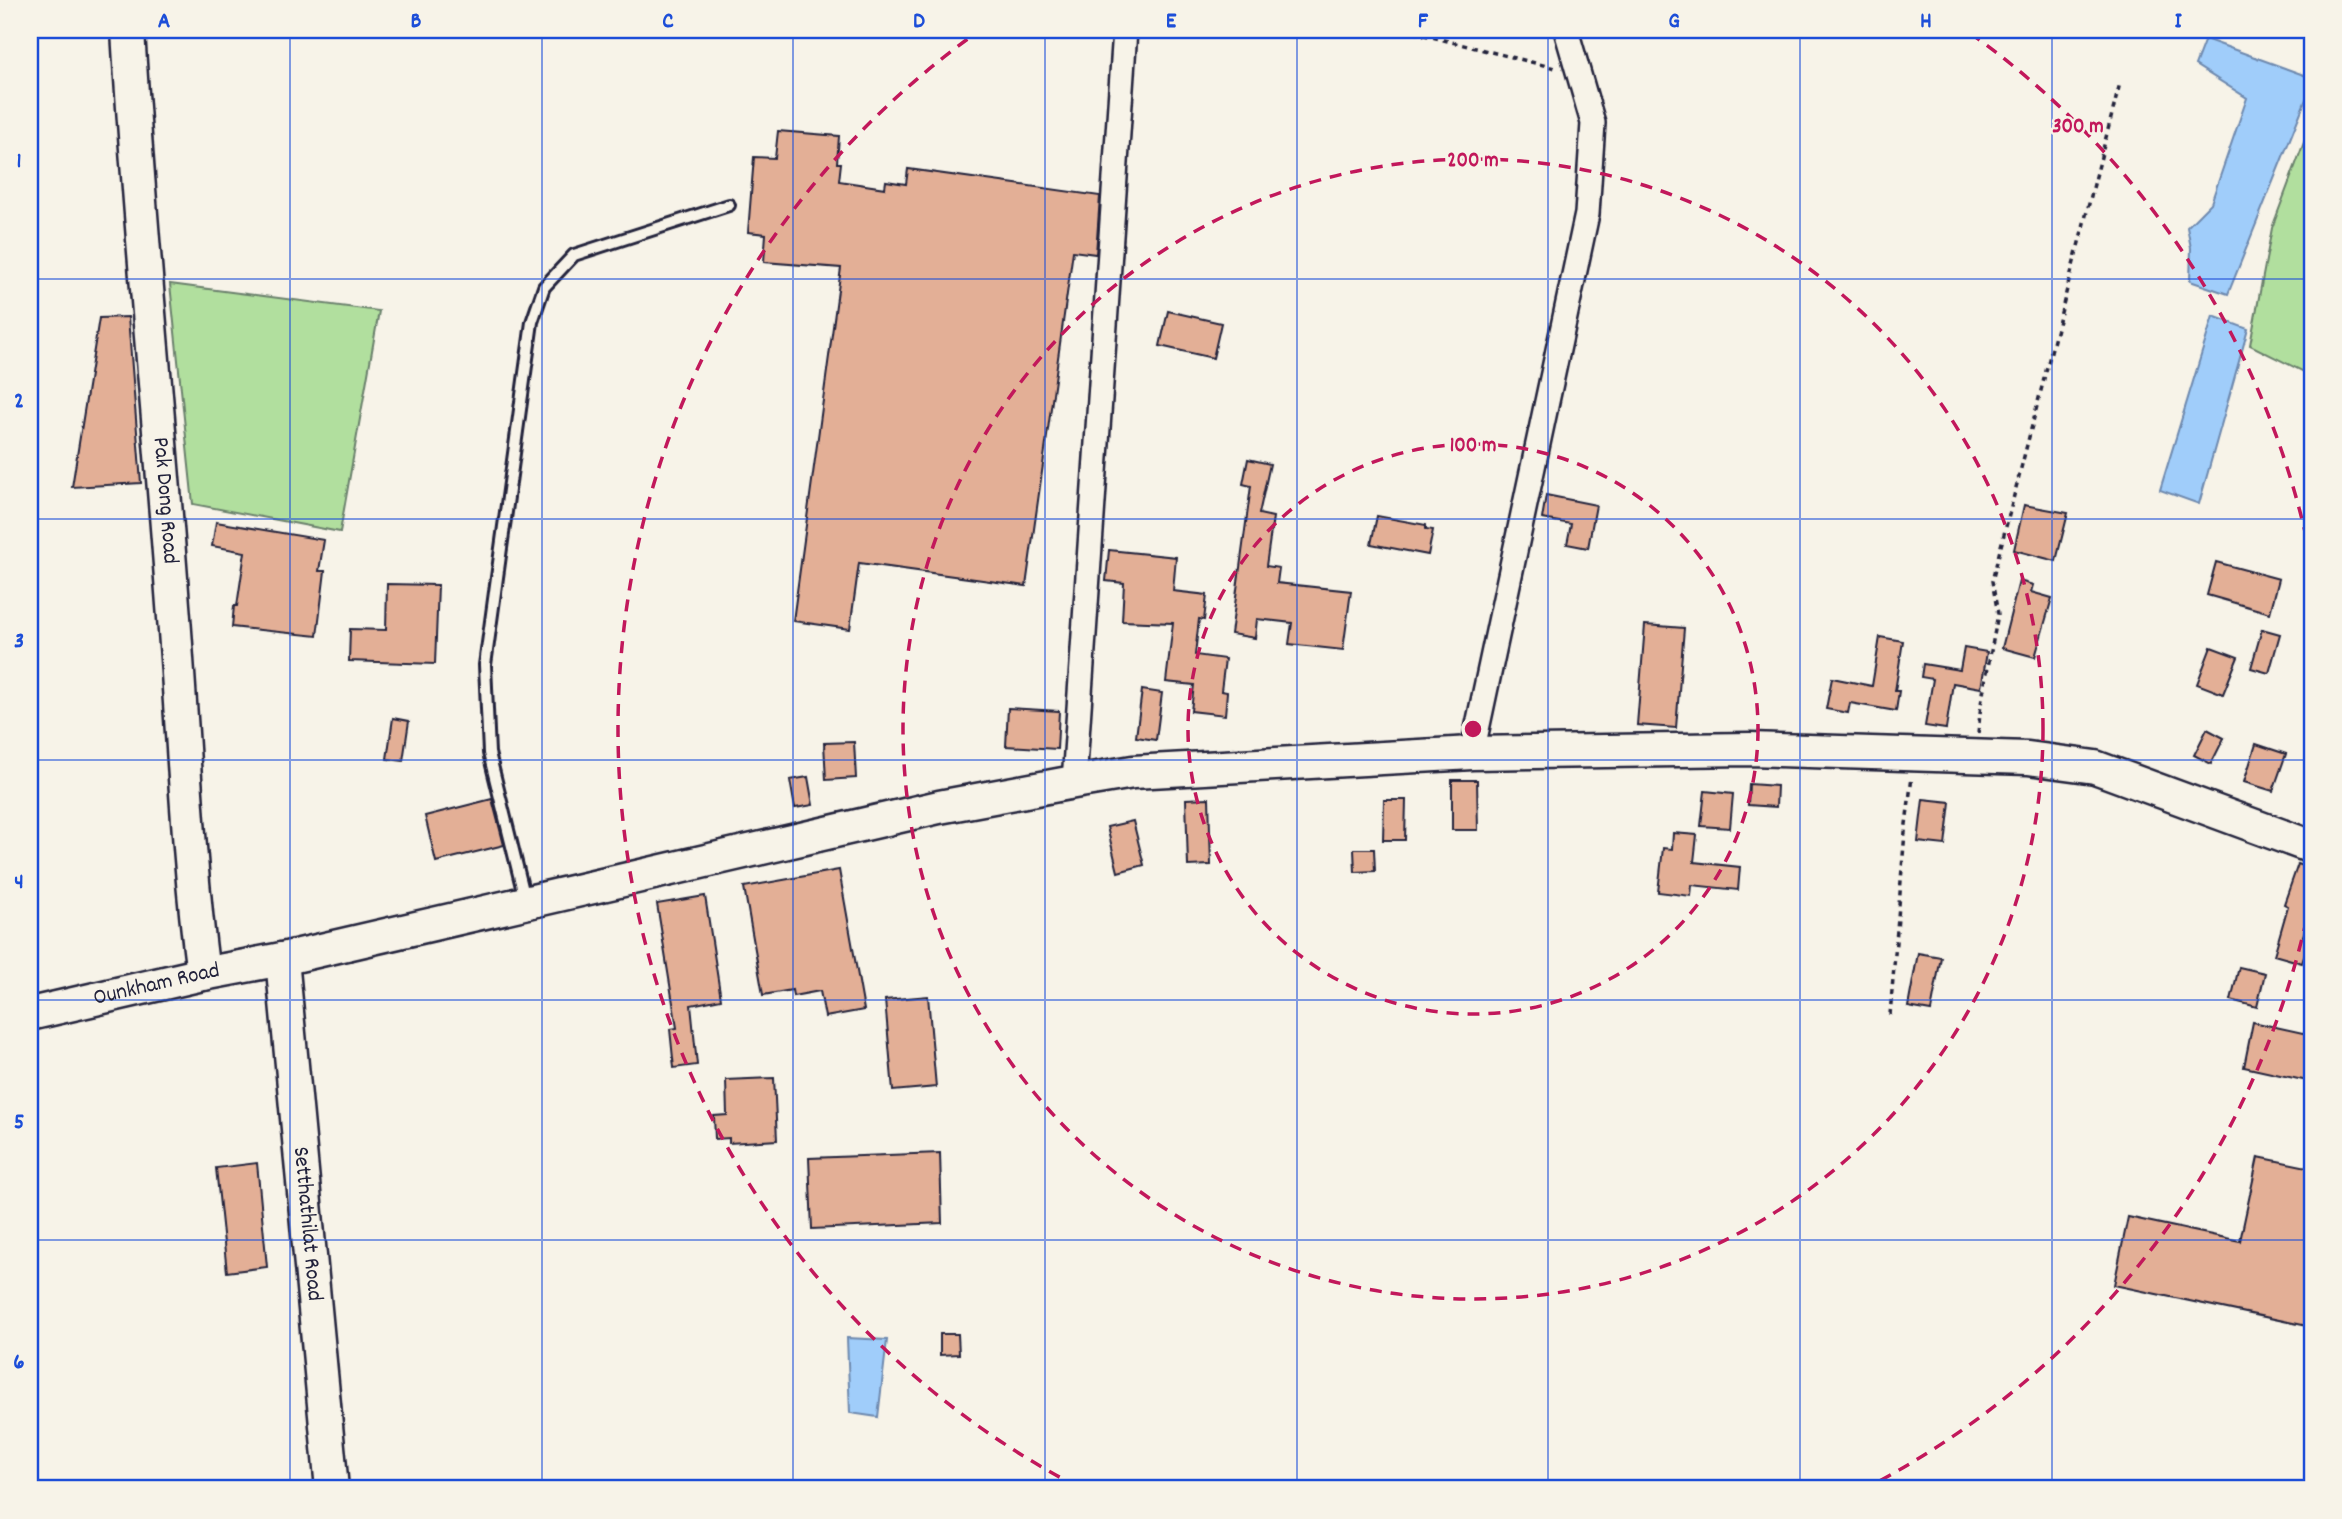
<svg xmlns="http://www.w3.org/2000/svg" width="2342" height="1519" viewBox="0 0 2342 1519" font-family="Dekko,sans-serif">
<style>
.green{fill:#b1df9e;stroke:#6a806c;stroke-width:2}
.water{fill:#a0cdfa;stroke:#6e89ae;stroke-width:2}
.building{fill:#e3af96;stroke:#22223b;stroke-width:2}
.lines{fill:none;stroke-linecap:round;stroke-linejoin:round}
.lane-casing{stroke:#22223b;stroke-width:16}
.street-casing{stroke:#22223b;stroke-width:28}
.secondary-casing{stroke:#22223b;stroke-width:37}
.path{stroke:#22223b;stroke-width:3.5;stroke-dasharray:5 5;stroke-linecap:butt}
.lane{stroke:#f7f3e8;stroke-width:10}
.street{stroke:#f7f3e8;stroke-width:23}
.secondary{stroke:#f7f3e8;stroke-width:32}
.grid{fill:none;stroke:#1d4ed8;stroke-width:2;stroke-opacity:0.55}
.ring{fill:none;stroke:#c2185b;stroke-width:3.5;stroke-dasharray:12 9}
.labels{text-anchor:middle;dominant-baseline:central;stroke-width:5;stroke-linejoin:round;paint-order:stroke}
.street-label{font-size:23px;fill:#22223b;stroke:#f7f3e8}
.centre{fill:#c2185b;stroke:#f7f3e8;stroke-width:3.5}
.ring-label{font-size:21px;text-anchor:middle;font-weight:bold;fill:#c2185b;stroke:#f7f3e8;stroke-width:5;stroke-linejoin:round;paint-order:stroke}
.neatline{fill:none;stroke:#1d4ed8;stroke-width:2.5}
.grid-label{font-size:23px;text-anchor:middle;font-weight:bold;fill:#1d4ed8}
</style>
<rect width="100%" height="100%" fill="#f7f3e8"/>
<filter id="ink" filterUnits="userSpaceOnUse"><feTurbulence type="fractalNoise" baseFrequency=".0143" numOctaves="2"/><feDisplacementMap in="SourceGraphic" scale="14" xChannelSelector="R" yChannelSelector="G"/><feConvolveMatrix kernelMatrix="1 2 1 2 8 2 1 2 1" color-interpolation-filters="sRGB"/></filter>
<g filter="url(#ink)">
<g class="green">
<path d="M 2312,121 L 2312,376 L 2250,345 L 2272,228 Z"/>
<path d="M 170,284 L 379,311 L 340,532 L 193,504 Z"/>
</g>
<g class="water">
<path d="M 2205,39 L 2312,78 L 2312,84 L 2228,294 L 2190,281 L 2191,248 L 2187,227 L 2211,203 L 2247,98 L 2195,65 Z"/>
<path d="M 2213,316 L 2248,329 L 2199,504 L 2160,490 Z"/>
<path d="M 847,1338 L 887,1340 L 878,1417 L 850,1413 Z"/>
</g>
<g class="building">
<path d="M 778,131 L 839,136 L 837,163 L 841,163 L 839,181 L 885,188 L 886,181 L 906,184 L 908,169 L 1100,196 L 1096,254 L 1073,251 L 1026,586 L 859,563 L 850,629 L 793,621 L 841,268 L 764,262 L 766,234 L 748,232 L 754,157 L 775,158 Z"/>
<path d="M 1168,311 L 1221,323 L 1213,358 L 1160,346 Z"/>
<path d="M 128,317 L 141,483 L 72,487 L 99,318 Z"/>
<path d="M 1248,459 L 1270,464 L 1259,514 L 1273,517 L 1266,566 L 1279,568 L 1277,583 L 1351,591 L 1343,650 L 1289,644 L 1292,623 L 1257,619 L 1255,638 L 1231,634 L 1251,486 L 1243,484 Z"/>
<path d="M 1546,495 L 1596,505 L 1588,548 L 1567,544 L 1571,524 L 1542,519 Z"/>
<path d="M 2024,505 L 2068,513 L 2056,561 L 2014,550 Z"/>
<path d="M 1377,516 L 1426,525 L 1426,529 L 1433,530 L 1428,555 L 1371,544 Z"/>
<path d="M 216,522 L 324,540 L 319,571 L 325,571 L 317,636 L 232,627 L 234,606 L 237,606 L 245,552 L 212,546 Z"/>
<path d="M 1109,550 L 1176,557 L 1173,591 L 1207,595 L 1204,620 L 1199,619 L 1195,655 L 1225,659 L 1221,691 L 1227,692 L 1225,715 L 1191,711 L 1194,685 L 1166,682 L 1173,623 L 1122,621 L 1124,583 L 1106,581 Z"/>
<path d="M 2216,562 L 2279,579 L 2270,613 L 2207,595 Z"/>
<path d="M 2019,581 L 2033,585 L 2031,592 L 2052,598 L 2035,657 L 2002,648 Z"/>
<path d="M 387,584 L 438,585 L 435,664 L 349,661 L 350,629 L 386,630 Z"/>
<path d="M 1645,625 L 1684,628 L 1676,728 L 1637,725 Z"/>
<path d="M 2262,629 L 2280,634 L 2269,673 L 2251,668 Z"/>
<path d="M 1880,637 L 1903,641 L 1895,691 L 1899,691 L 1896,711 L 1850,703 L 1848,713 L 1826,709 L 1832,678 L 1872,686 Z"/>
<path d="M 2211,647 L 2238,657 L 2223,694 L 2197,684 Z"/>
<path d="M 1964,648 L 1987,652 L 1981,688 L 1953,683 L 1946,729 L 1925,726 L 1933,679 L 1921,677 L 1923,664 L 1960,670 Z"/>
<path d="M 1142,690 L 1162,693 L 1156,740 L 1136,737 Z"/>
<path d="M 1008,708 L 1059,711 L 1057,749 L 1006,746 Z"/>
<path d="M 393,718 L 409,721 L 403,761 L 387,759 Z"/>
<path d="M 2207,729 L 2224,738 L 2211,764 L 2194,755 Z"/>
<path d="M 854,742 L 856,778 L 826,780 L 824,743 Z"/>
<path d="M 2256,744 L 2286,754 L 2273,791 L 2244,782 Z"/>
<path d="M 808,777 L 813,805 L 795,808 L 790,780 Z"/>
<path d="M 1452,780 L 1477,780 L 1478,830 L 1452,830 Z"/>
<path d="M 1749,784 L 1777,786 L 1776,807 L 1748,805 Z"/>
<path d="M 1705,791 L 1733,794 L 1730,828 L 1701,826 Z"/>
<path d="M 1209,798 L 1211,865 L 1188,866 L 1186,799 Z"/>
<path d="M 492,799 L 504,845 L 436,862 L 425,816 Z"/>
<path d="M 1923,799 L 1950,802 L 1945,845 L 1918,842 Z"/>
<path d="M 1384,800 L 1406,800 L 1405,840 L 1383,840 Z"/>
<path d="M 1133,821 L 1144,865 L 1118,872 L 1107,827 Z"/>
<path d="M 1673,833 L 1697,835 L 1694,862 L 1740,867 L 1738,890 L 1692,885 L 1691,896 L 1658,892 L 1663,848 L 1672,849 Z"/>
<path d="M 1354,849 L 1374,849 L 1375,871 L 1355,872 Z"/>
<path d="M 2298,864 L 2312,869 L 2312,910 L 2303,936 L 2310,938 L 2302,963 L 2274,955 L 2288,906 L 2284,904 Z"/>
<path d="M 839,870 L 864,1010 L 825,1017 L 820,991 L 793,996 L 792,990 L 763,995 L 744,887 Z"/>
<path d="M 705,896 L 721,999 L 691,1005 L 697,1065 L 674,1068 L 670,1029 L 677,1028 L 657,904 Z"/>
<path d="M 1918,953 L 1941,957 L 1931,1011 L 1908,1007 Z"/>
<path d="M 2239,967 L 2265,973 L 2257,1007 L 2231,1000 Z"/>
<path d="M 928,996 L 936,1087 L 893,1091 L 885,1000 Z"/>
<path d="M 2253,1022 L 2312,1035 L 2312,1082 L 2244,1067 Z"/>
<path d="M 774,1078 L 777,1140 L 729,1143 L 729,1138 L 715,1139 L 714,1116 L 727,1115 L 726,1080 Z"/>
<path d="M 940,1153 L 942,1223 L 812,1229 L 809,1158 Z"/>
<path d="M 2258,1157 L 2312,1168 L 2312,1327 L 2114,1285 L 2128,1217 L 2240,1241 Z"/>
<path d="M 257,1163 L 267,1267 L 227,1272 L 216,1168 Z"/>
<path d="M 940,1334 L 958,1334 L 959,1354 L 940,1355 Z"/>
</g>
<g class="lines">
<defs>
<path id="lane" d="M 525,899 L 489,753 L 485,665 L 532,322 L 544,287 L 574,255 L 729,205"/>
<g id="street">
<path d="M 1472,753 L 1587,214 L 1593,123 L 1566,30"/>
<path d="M 1074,782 L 1125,30"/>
</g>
<g id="secondary">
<path id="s1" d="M 128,30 C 139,222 159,413 173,605 C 183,728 187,851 203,974"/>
<path id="s2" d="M 282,959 L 332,1489"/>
<path id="s3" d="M 30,1014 L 203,974 L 282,959 L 939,807 L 1074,782 L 1133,772 L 1472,753 L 1750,749 L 2028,758 L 2095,767 L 2312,847"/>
</g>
</defs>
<use href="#lane" class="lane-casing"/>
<use href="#street" class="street-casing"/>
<use href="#secondary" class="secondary-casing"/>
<g class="path">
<path d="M 1043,30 L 1103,39"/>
<path d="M 1404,30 L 1555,68"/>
<path d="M 1978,733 L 1981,704 L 1998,614 L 1992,581 L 2120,83"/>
<path d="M 1890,1015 L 1905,832 L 1912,777"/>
</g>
<use href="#lane" class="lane"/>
<use href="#street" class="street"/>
<use href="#secondary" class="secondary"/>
</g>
</g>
<path class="grid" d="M 290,30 L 290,1489M 542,30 L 542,1489M 793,30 L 793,1489M 1045,30 L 1045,1489M 1297,30 L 1297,1489M 1548,30 L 1548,1489M 1800,30 L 1800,1489M 2052,30 L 2052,1489M 30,279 L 2312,279M 30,519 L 2312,519M 30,760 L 2312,760M 30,1000 L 2312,1000M 30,1240 L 2312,1240"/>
<g class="ring">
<circle cx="1473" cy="729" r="285"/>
<circle cx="1473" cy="729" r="570"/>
<path d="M2311 899A855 855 0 0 1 1868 1487M1078 1487A855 855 0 0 1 976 33M1970 33A855 855 0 0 1 2311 559"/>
</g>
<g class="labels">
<g class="street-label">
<text stroke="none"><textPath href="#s1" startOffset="472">Pak Dong Road</textPath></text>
<text stroke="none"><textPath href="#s3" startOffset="130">Ounkham Road</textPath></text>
<text stroke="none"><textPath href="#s2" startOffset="266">Setthathilat Road</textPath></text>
</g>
</g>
<circle cx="1473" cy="729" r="10" class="centre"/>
<g class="ring-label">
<text x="2078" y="132">300 m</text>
<text x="1473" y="166">200 m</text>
<text x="1473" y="451">100 m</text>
</g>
<rect width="2342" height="1519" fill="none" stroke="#f7f3e8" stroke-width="77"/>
<rect x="38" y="38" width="2266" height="1442" class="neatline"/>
<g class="grid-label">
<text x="164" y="27">A</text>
<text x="416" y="27">B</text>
<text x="668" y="27">C</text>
<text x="919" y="27">D</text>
<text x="1171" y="27">E</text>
<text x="1423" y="27">F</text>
<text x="1674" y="27">G</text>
<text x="1926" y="27">H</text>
<text x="2178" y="27">I</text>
<text x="19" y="167">1</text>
<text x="19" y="407">2</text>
<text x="19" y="647">3</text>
<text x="19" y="888">4</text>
<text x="19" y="1128">5</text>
<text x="19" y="1368">6</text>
</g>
</svg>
